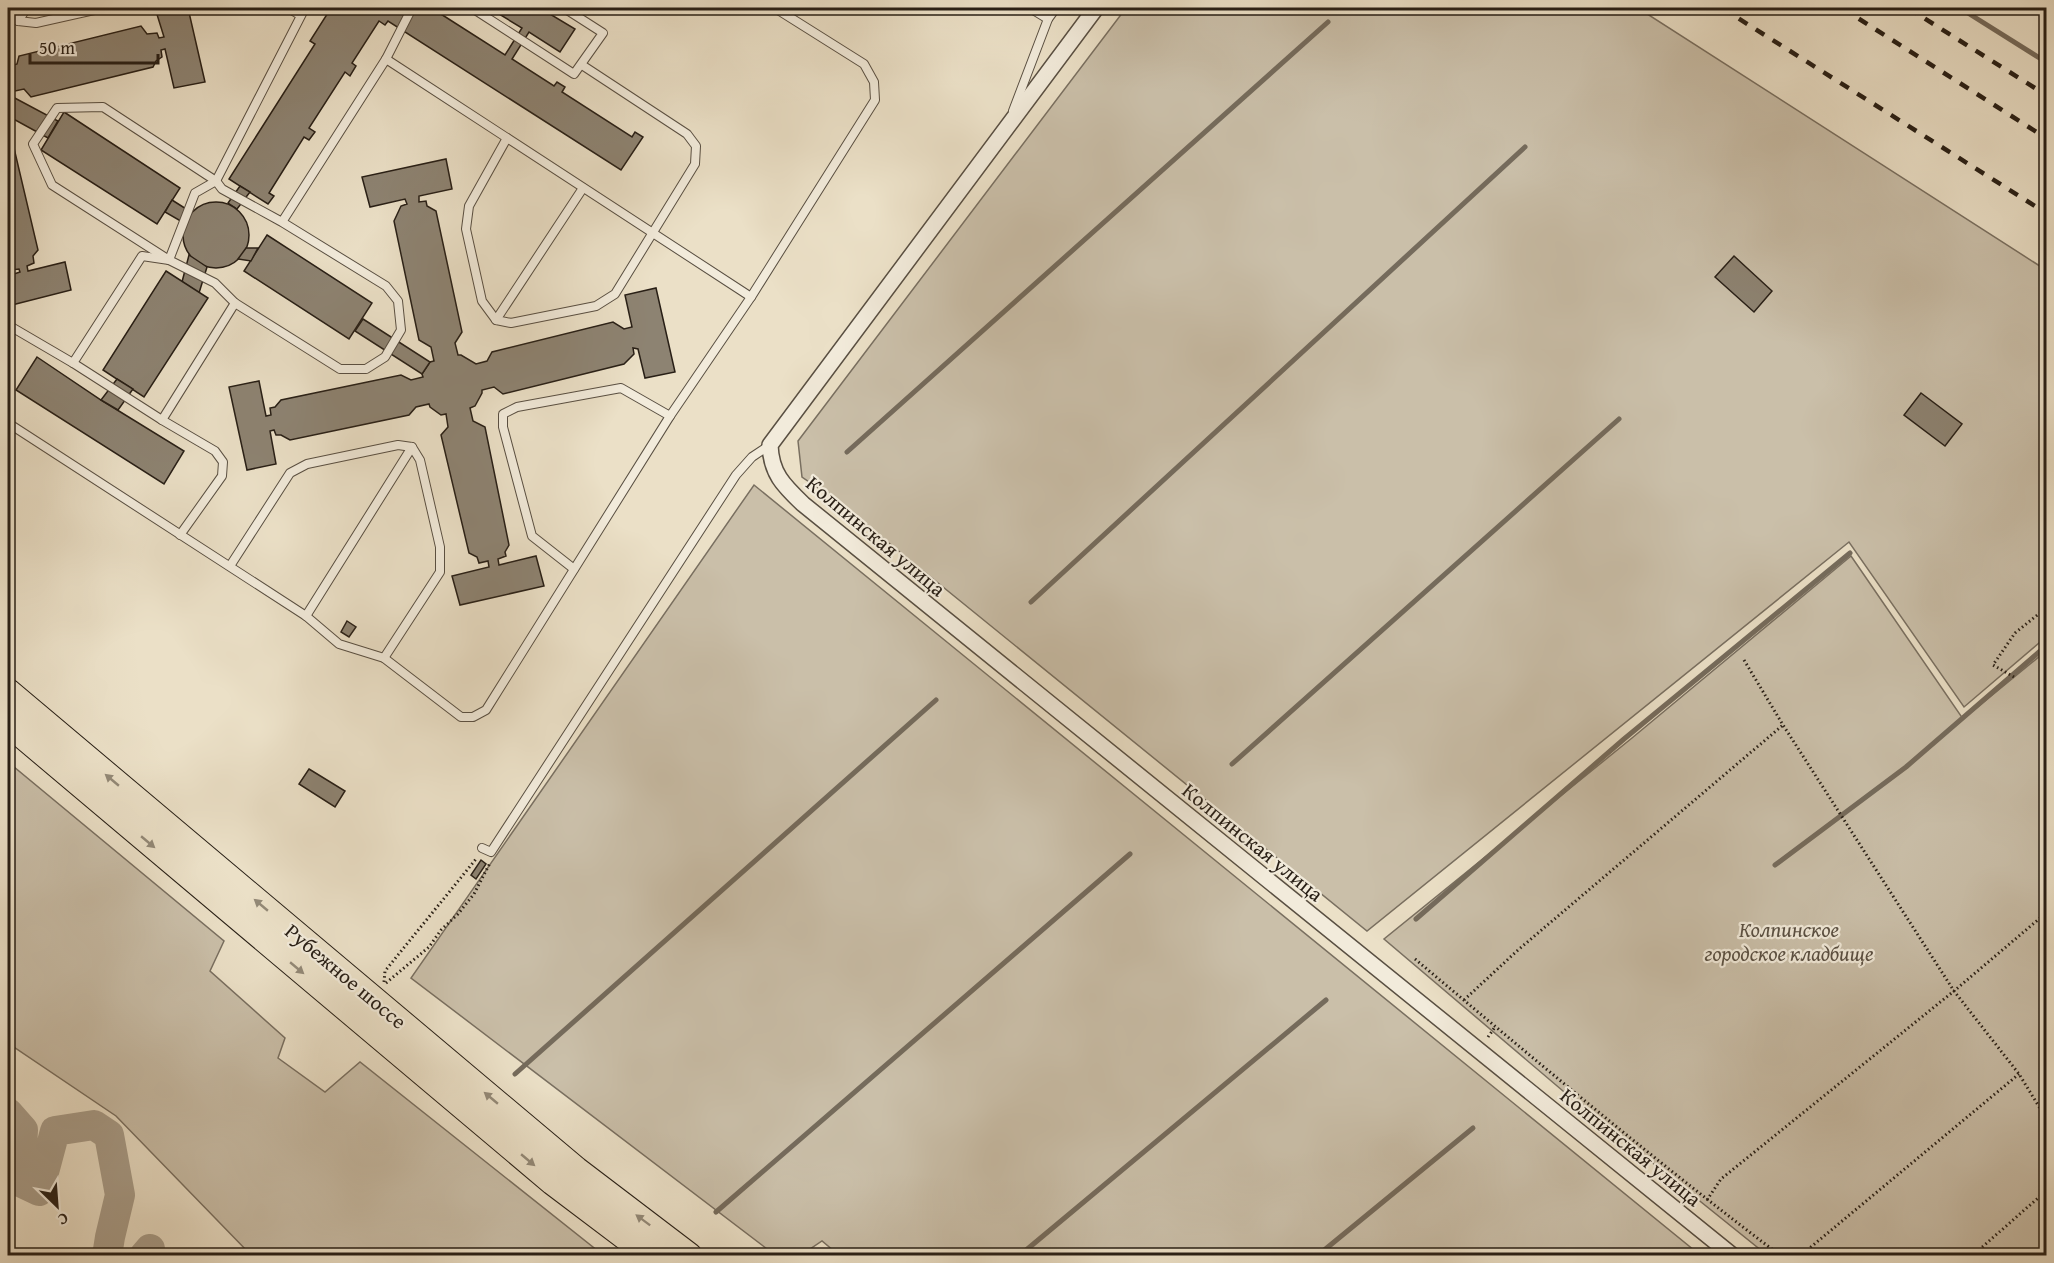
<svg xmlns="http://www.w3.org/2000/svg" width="2054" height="1263" viewBox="0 0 2054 1263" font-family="'Gentium Book Plus',serif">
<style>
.green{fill:#cabfa9;stroke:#796f60;stroke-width:1.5}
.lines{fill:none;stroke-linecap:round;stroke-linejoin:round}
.stream{stroke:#756b5c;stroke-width:5}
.river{stroke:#a99e8b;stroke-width:30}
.building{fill:#8d8372;stroke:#281f16;stroke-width:1.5}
.service-casing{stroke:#594f42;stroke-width:10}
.minor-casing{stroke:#594f42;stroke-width:18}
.primary-casing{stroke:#281f16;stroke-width:28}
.path{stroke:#281f16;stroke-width:3;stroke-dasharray:1.5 3;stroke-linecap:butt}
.service{stroke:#f2ebdb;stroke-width:8}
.minor{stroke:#f2ebdb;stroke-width:15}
.primary{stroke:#ebe0c7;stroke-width:26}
.rail{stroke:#281f16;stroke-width:4.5;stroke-dasharray:10 10;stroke-linecap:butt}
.oneway{fill:#938977}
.labels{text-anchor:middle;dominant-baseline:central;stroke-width:4.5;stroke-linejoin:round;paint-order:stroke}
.street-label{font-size:21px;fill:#281f16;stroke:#f2ebdb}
.park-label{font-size:21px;font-style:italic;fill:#594f42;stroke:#f2ebdb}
</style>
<rect width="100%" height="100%" fill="#ebe0c7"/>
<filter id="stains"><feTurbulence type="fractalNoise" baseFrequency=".00333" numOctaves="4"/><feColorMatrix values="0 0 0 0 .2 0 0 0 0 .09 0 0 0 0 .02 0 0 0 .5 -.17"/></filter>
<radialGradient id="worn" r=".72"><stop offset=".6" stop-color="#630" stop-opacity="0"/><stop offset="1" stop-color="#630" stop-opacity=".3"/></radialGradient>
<g class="green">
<path d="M 1126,8 L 1638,8 L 2046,270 L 2046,637 L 1964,707 L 1849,542 L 1367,931 L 837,501 L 802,477 L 798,441 Z"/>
<path d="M 754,485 L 1700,1255 L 840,1256 L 822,1241 L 801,1255 L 775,1255 L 411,978 Z"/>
<path d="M 1851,556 L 1963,719 L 2046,651 L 2046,1255 L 1767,1255 L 1563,1091 L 1384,939 L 1632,738 Z"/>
<path d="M 8,762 L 224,941 L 210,971 L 285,1038 L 278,1058 L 325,1092 L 360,1062 L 603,1255 L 251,1255 L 116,1116 L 8,1043 Z"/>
</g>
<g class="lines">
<g class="stream">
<path d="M 1960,8 L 2046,62"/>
<path d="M 847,452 L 1328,22"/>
<path d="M 1031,602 L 1525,147"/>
<path d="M 1232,764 L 1619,419"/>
<path d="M 1775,865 L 1906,767 L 2046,646"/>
<path d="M 1416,919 L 1624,739 L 1850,553"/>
<path d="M 515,1074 L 936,700"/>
<path d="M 8,1126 L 23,1130"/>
<path d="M 716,1212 L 1130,854"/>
<path d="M 1019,1256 L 1326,1000"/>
<path d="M 1317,1256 L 1473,1128"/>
</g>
<g class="river">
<path d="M 8,1113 L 23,1130 L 20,1182 L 39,1191 L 55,1131 L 94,1125 L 109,1135 L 120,1195 L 110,1237 L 107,1256"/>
<path d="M 144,1256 L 150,1249 L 151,1256"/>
</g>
</g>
<g class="building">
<path d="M 155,8 L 188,8 L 205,82 L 174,88 L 165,49 L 161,50 L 162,57 L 156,61 L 153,67 L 31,97 L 24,89 L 10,92 L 11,96 L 8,102 L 8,67 L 17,64 L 19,56 L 141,26 L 147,34 L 157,33 L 159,38 L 164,37 Z"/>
<path d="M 331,8 L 434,8 L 433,9 L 505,55 L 522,28 L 489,8 L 540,8 L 575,29 L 560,52 L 529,32 L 512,59 L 554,86 L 557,82 L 565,87 L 562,92 L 632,137 L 635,132 L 643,137 L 621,170 L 388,21 L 385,25 L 379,21 L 352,63 L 356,66 L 350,76 L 345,72 L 309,128 L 315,132 L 309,140 L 304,137 L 269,193 L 274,196 L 268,204 L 229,179 L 315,44 L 310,41 Z"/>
<path d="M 11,96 L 58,121 L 48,138 L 8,116 L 8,102 Z"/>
<path d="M 64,112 L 180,188 L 157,224 L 41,150 Z"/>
<path d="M 8,130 L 10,131 L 38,250 L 33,256 L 34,263 L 27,266 L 28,271 L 65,262 L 71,290 L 8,306 L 8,276 L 20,272 L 19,269 L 11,270 L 8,262 Z"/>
<path d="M 446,159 L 452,189 L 419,196 L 419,202 L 426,201 L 427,206 L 436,211 L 462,332 L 455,343 L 458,355 L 461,355 L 476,364 L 487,361 L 492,352 L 613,322 L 624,329 L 632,327 L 625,295 L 656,288 L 675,372 L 645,378 L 638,349 L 633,348 L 634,354 L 624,364 L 503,394 L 494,387 L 482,390 L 482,393 L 475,406 L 470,408 L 473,421 L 485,427 L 509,545 L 505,552 L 506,556 L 498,559 L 499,565 L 536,556 L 544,586 L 460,605 L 452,576 L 489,567 L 488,561 L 479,563 L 477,557 L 469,553 L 441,435 L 448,427 L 446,414 L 441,415 L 430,407 L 429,404 L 416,407 L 409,415 L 290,440 L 281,435 L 276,435 L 274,430 L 270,431 L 276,464 L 247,470 L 229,387 L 259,381 L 266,416 L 271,415 L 270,408 L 275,407 L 281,400 L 401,375 L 411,380 L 423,377 L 422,374 L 430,362 L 434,361 L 431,347 L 419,340 L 394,221 L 401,206 L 407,204 L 405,199 L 370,207 L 362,177 Z"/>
<path d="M 240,186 L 250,192 L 237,209 L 228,203 Z"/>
<path d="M 172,200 L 191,212 L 184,223 L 165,212 Z"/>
<circle cx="216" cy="235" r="33"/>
<path d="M 267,235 L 372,303 L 349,339 L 244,271 Z"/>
<path d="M 246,248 L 258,248 L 251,261 L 238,259 Z"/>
<path d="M 189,255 L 207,267 L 199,293 L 182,282 Z"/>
<path d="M 1734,256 L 1772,291 L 1754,312 L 1715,277 Z"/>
<path d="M 166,271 L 208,298 L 144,397 L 103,370 Z"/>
<path d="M 363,319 L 430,362 L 422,374 L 355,331 Z"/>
<path d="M 37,357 L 101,400 L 184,451 L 164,484 L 16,390 Z"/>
<path d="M 117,379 L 133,389 L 118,410 L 101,400 Z"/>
<path d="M 1921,393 L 1962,424 L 1945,446 L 1904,415 Z"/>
<path d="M 347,621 L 356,627 L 349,637 L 341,632 Z"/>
<path d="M 309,769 L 345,791 L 335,807 L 299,784 Z"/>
<path d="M 481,860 L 486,864 L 476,879 L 471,875 Z"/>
</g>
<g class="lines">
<defs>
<g id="service">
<path d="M 11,8 L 18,21 L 36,23 L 103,8"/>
<path d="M 288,8 L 300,15"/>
<path d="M 472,8 L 574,74 L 603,33 L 564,8"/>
<path d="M 1030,8 L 1048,19"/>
<path d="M 18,21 L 27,8"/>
<path d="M 386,59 L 412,8"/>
<path d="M 1013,111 L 1048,19 L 1056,8"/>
<path d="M 507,138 L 469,206 L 466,229 L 482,301 L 496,320 L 511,323 L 596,306 L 615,294 L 695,164 L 696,146 L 687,134 L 582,65"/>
<path d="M 282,222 L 222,189 L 216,181 L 103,107 L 57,108 L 33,144 L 52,185 L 169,260 L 215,283 L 235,303 L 340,369 L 366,369 L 385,357 L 401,330 L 398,301 L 386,286 L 282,222 L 386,59 L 751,297"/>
<path d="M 496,320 L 583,188"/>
<path d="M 8,325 L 73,363"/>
<path d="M 162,420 L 235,303"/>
<path d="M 8,423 L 306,616 L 339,644 L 384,658 L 461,717 L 473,717 L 486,710 L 670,416 L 751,297 L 875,100 L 874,82 L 864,64 L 775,8"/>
<path d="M 180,535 L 222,476 L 223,462 L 215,451 L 162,420 L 73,363 L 142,256 L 169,260 L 195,193 L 216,181 L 305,8"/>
<path d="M 230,566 L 290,473 L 307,464 L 398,445 L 412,447 L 420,460 L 440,547 L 440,572 L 384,658"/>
<path d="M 574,569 L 532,536 L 503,427 L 503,414 L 517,407 L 621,388 L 670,416"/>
<path d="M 306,616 L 412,447"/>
<path d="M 482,848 L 491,852 L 736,475 L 752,457 L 770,445"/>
</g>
<path id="minor" d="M 1096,8 L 770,445 C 771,473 783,485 803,504 L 1733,1256"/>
<g id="primary">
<path d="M 8,692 L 576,1170 L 689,1256"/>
<path d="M 8,723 L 553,1182 L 651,1256"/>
</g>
</defs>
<use href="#service" class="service-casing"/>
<use href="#minor" class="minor-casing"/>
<use href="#primary" class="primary-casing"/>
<g class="path">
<path d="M 1744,660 L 1783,725 L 1954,991 L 2019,1074 L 2046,1118"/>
<path d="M 2014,677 L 1993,665 L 2015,633 L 2046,608"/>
<path d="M 1415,959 C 1535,1060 1655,1161 1781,1256"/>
<path d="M 384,982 L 385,971 L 476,859"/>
<path d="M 386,983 L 429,947 L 441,930 L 458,914 L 474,894 L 490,863"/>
<path d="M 1464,1000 L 1518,950 L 1783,725"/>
<path d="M 1488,1037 L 1495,1027"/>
<path d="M 1707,1200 L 1721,1179 L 1954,991 L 2046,913"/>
<path d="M 1800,1256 L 2019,1074"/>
<path d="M 1972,1256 L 2046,1191"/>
</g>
<use href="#service" class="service"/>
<use href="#minor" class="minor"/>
<use href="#primary" class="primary"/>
<g class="rail">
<path d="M 1722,8 L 2046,213"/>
<path d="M 1842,8 L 2046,138"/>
<path d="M 1908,8 L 2046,95"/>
</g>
</g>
<defs><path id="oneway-solid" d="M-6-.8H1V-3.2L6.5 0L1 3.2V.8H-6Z" transform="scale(1.5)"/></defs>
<g class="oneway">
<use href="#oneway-solid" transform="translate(112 780) rotate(-140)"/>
<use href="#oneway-solid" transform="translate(148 842) rotate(40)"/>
<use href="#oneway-solid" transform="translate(261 905) rotate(-140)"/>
<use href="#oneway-solid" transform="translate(297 968) rotate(40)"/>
<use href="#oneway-solid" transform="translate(491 1098) rotate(-140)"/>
<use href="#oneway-solid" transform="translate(528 1160) rotate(40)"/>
<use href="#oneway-solid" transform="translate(643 1220) rotate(-143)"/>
</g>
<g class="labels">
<g class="street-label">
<text transform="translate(876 536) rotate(40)">Колпинская улица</text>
<text transform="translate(1253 842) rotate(39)">Колпинская улица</text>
<text transform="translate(346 976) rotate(40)">Рубежное шоссе</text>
<text transform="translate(1631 1147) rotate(39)">Колпинская улица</text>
</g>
<g class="park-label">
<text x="1789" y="929">Колпинское<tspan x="1789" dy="24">городское кладбище</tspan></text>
</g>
</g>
<rect width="2054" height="1263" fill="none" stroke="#ebe0c7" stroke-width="30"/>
<rect x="9" y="9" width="2036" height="1245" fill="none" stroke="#281f16" stroke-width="3"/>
<rect x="15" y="15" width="2024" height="1233" fill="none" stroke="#281f16" stroke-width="1.5"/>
<g transform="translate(57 1206) rotate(155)" stroke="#f2ebdb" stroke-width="4.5" paint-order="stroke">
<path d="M0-4.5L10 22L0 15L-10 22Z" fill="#281f16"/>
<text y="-9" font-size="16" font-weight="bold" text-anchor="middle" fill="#281f16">С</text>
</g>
<path d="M30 54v9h128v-9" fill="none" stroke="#281f16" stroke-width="3"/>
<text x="39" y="54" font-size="18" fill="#281f16" stroke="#f2ebdb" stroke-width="4.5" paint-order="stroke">50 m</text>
<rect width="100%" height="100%" filter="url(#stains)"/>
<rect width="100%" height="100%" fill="url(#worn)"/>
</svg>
